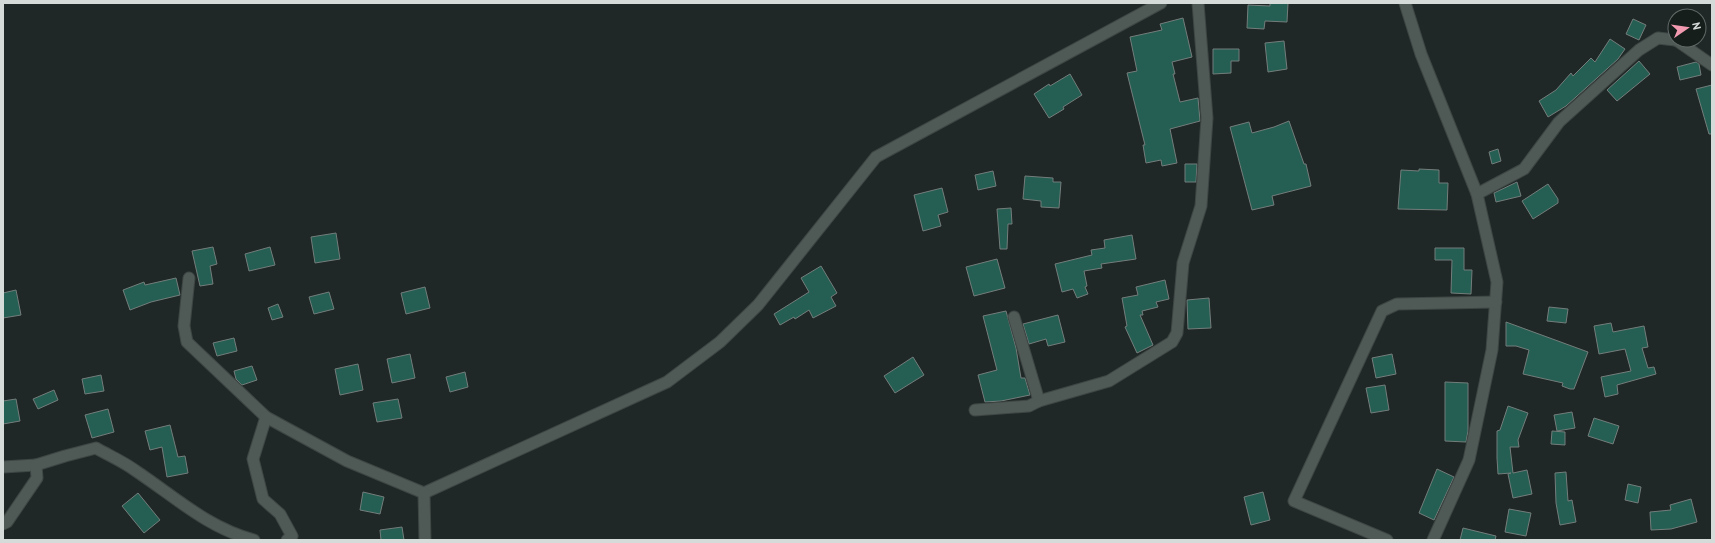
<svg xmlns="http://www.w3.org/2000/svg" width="1715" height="543" viewBox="0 0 1715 543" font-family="'PT Sans',sans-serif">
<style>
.building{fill:#255f54;stroke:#737d7a}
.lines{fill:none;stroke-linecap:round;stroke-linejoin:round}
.minor-casing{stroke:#3e4644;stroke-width:13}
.minor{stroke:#4f5956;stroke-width:11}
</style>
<rect width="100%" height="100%" fill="#1f2826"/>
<g class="building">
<path d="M 1270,3 L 1288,3 L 1287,22 L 1265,21 L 1264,29 L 1247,28 L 1248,5 L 1270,6 Z"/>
<path d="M 1183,18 L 1192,57 L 1172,62 L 1175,74 L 1173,74 L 1180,102 L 1198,98 L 1200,121 L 1170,129 L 1177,163 L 1162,166 L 1161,160 L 1146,163 L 1143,145 L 1145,145 L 1127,73 L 1137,71 L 1130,37 L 1162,30 L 1160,24 Z"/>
<path d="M 1633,19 L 1646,25 L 1639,40 L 1626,34 Z"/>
<path d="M 1610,39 L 1625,49 L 1618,59 L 1566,106 L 1548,117 L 1539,101 L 1556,90 L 1571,73 L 1573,76 L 1591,58 L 1595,62 Z"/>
<path d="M 1284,41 L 1287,69 L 1268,72 L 1265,43 Z"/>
<path d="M 1213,49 L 1239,49 L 1239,61 L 1231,61 L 1231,73 L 1213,74 Z"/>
<path d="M 1639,61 L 1650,74 L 1617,101 L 1607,90 Z"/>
<path d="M 1696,62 L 1699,64 L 1701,75 L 1680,80 L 1677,67 Z"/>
<path d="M 1070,74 L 1082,95 L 1063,107 L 1064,109 L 1049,118 L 1034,94 L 1049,84 L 1050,86 Z"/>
<path d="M 1712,85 L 1712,134 L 1709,134 L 1696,89 Z"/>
<path d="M 1289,121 L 1304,164 L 1306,164 L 1311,186 L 1272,196 L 1274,205 L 1252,210 L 1230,127 L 1249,122 L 1252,133 L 1274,127 Z"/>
<path d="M 1498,149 L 1501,161 L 1492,164 L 1489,152 Z"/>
<path d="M 1185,164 L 1197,164 L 1196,182 L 1185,182 Z"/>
<path d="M 1419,169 L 1439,170 L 1439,183 L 1448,183 L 1447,210 L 1398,209 L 1401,170 L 1419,171 Z"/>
<path d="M 993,171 L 996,186 L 978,190 L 975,175 Z"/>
<path d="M 1025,176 L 1053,178 L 1053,182 L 1061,182 L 1059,208 L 1041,207 L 1041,201 L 1023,199 Z"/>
<path d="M 1517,182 L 1521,196 L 1496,202 L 1494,193 Z"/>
<path d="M 1548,184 L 1558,199 L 1558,203 L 1533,219 L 1522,201 Z"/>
<path d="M 942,188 L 948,212 L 938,215 L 941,226 L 923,231 L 914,195 Z"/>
<path d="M 1011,208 L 1012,224 L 1008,224 L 1007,249 L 1000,249 L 997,209 Z"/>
<path d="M 336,233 L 340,259 L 315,263 L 311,237 Z"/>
<path d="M 1132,235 L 1136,259 L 1101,264 L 1102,268 L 1084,271 L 1087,286 L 1085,287 L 1088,294 L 1077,298 L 1073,289 L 1062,292 L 1055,264 L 1092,255 L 1091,250 L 1105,248 L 1104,240 Z"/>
<path d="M 213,247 L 217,264 L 210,266 L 213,284 L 200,286 L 192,251 Z"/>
<path d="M 270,247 L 275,265 L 249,271 L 245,254 Z"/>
<path d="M 1435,248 L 1464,248 L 1464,270 L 1472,270 L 1471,294 L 1451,293 L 1452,260 L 1435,260 Z"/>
<path d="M 997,259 L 1005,288 L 974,296 L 966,267 Z"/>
<path d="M 821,266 L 837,293 L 831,297 L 836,306 L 813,318 L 809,310 L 795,319 L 794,317 L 780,325 L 774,314 L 809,292 L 801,278 Z"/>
<path d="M 176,278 L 180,295 L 151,302 L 130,310 L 123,290 L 144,282 L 145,285 Z"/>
<path d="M 1165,280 L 1169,299 L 1156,302 L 1158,307 L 1142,311 L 1143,315 L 1140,315 L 1153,345 L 1137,353 L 1125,327 L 1127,326 L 1122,298 L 1138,295 L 1136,287 Z"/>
<path d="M 425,287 L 430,308 L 406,314 L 401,293 Z"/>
<path d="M 16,290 L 21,315 L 3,318 L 3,293 Z"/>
<path d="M 329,292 L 334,309 L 314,314 L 309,297 Z"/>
<path d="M 1209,298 L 1211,328 L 1188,329 L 1187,300 Z"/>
<path d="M 278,304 L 283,317 L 272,320 L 268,308 Z"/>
<path d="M 1549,307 L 1568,309 L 1566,323 L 1547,321 Z"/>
<path d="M 1006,311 L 1016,348 L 1021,378 L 1025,378 L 1030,395 L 1001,401 L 985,402 L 978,375 L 997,370 L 983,316 Z"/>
<path d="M 1058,315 L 1065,342 L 1048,346 L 1046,339 L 1029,344 L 1023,324 Z"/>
<path d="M 1506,322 L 1588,352 L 1574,389 L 1570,389 L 1562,386 L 1563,383 L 1523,374 L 1529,350 L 1516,346 L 1506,346 Z"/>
<path d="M 1611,323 L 1613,332 L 1644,326 L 1648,347 L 1642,348 L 1648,368 L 1654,367 L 1656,374 L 1617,385 L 1618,394 L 1605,397 L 1601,377 L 1631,371 L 1625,349 L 1599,354 L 1594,326 Z"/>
<path d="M 234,338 L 237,351 L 217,356 L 213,343 Z"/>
<path d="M 410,354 L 415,378 L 392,383 L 387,359 Z"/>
<path d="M 1392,354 L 1396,374 L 1376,378 L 1372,358 Z"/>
<path d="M 913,357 L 924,375 L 895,393 L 884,376 Z"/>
<path d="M 358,364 L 363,390 L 340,395 L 335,369 Z"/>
<path d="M 252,366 L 257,380 L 242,385 L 236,379 L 234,371 Z"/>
<path d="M 465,372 L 468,387 L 450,392 L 446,377 Z"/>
<path d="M 101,375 L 104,391 L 85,394 L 82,379 Z"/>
<path d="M 1445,382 L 1468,383 L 1468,431 L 1466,442 L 1445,441 Z"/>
<path d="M 1385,385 L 1389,410 L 1371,413 L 1366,388 Z"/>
<path d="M 54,390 L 58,400 L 38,409 L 33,399 Z"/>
<path d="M 16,399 L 20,421 L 3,424 L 3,401 Z"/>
<path d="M 398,399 L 402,418 L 377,422 L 373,403 Z"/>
<path d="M 1508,406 L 1528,413 L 1518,440 L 1519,447 L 1510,447 L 1513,473 L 1527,470 L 1532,494 L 1513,498 L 1508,474 L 1511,473 L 1498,474 L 1497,458 L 1497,431 L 1500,430 Z"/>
<path d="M 108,409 L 114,432 L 92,438 L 85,415 Z"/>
<path d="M 1572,412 L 1575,428 L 1557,431 L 1554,415 Z"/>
<path d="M 1594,418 L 1619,426 L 1613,444 L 1588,436 Z"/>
<path d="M 170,425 L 178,457 L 185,456 L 188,473 L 167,477 L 162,447 L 150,450 L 145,431 Z"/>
<path d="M 1552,431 L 1565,432 L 1565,445 L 1551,444 Z"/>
<path d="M 1437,469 L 1454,477 L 1434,520 L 1419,513 Z"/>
<path d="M 1566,472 L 1568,501 L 1572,500 L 1576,522 L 1560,525 L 1556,503 L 1555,473 Z"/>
<path d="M 1628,484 L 1641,487 L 1638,503 L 1625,500 Z"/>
<path d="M 363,492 L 384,497 L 380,514 L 360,510 Z"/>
<path d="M 1263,492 L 1270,520 L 1251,525 L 1244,497 Z"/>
<path d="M 138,493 L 160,520 L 144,533 L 122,506 Z"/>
<path d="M 1691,499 L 1697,522 L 1671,529 L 1651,530 L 1650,512 L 1671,510 L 1670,505 Z"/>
<path d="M 1509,509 L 1531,513 L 1526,536 L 1505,532 Z"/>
<path d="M 402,527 L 404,540 L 381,540 L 380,530 Z"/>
<path d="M 1463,528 L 1496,536 L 1495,540 L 1460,540 Z"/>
</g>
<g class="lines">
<defs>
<g id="minor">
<path d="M 1405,3 L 1421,54 L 1477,194 L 1497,282 L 1492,350 L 1469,460 L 1433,540"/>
<path d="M 1676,40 L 1712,65"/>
<path d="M 1477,194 L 1524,169 L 1559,122 L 1639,50 L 1658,38 L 1675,40"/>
<path d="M 189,278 L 184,326 L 187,342 L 266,417 L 347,461 L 424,493 L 667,382 L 720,342 L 758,305 L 876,157 L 1161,3"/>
<path d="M 1014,317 L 1039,401"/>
<path d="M 975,410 L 1029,406 L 1039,401 L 1109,381 L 1172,342 L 1177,333 L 1183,263 L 1201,206 L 1207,118 L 1198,3"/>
<path d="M 266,417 L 253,459 L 263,499 L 280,514 L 292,536 L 287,540"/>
<path d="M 3,467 L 36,465"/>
<path d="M 424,493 L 425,540"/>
<path d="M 3,524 L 7,522 L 37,478 L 36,465 L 65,456 L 96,448 C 110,456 124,462 136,471 C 175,497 208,528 254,540"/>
<path d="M 1387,540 L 1294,501 L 1382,311 L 1397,304 L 1496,302"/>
</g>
</defs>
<use href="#minor" class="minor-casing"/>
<use href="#minor" class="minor"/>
</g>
<rect width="1715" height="543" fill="none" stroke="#d5dbd9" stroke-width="8"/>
<g transform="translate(1687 28) rotate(77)"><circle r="19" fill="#161e1c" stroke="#626a68"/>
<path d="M0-3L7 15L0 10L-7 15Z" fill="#f29aaf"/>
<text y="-6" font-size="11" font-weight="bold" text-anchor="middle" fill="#d5dbd9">N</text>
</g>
</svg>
